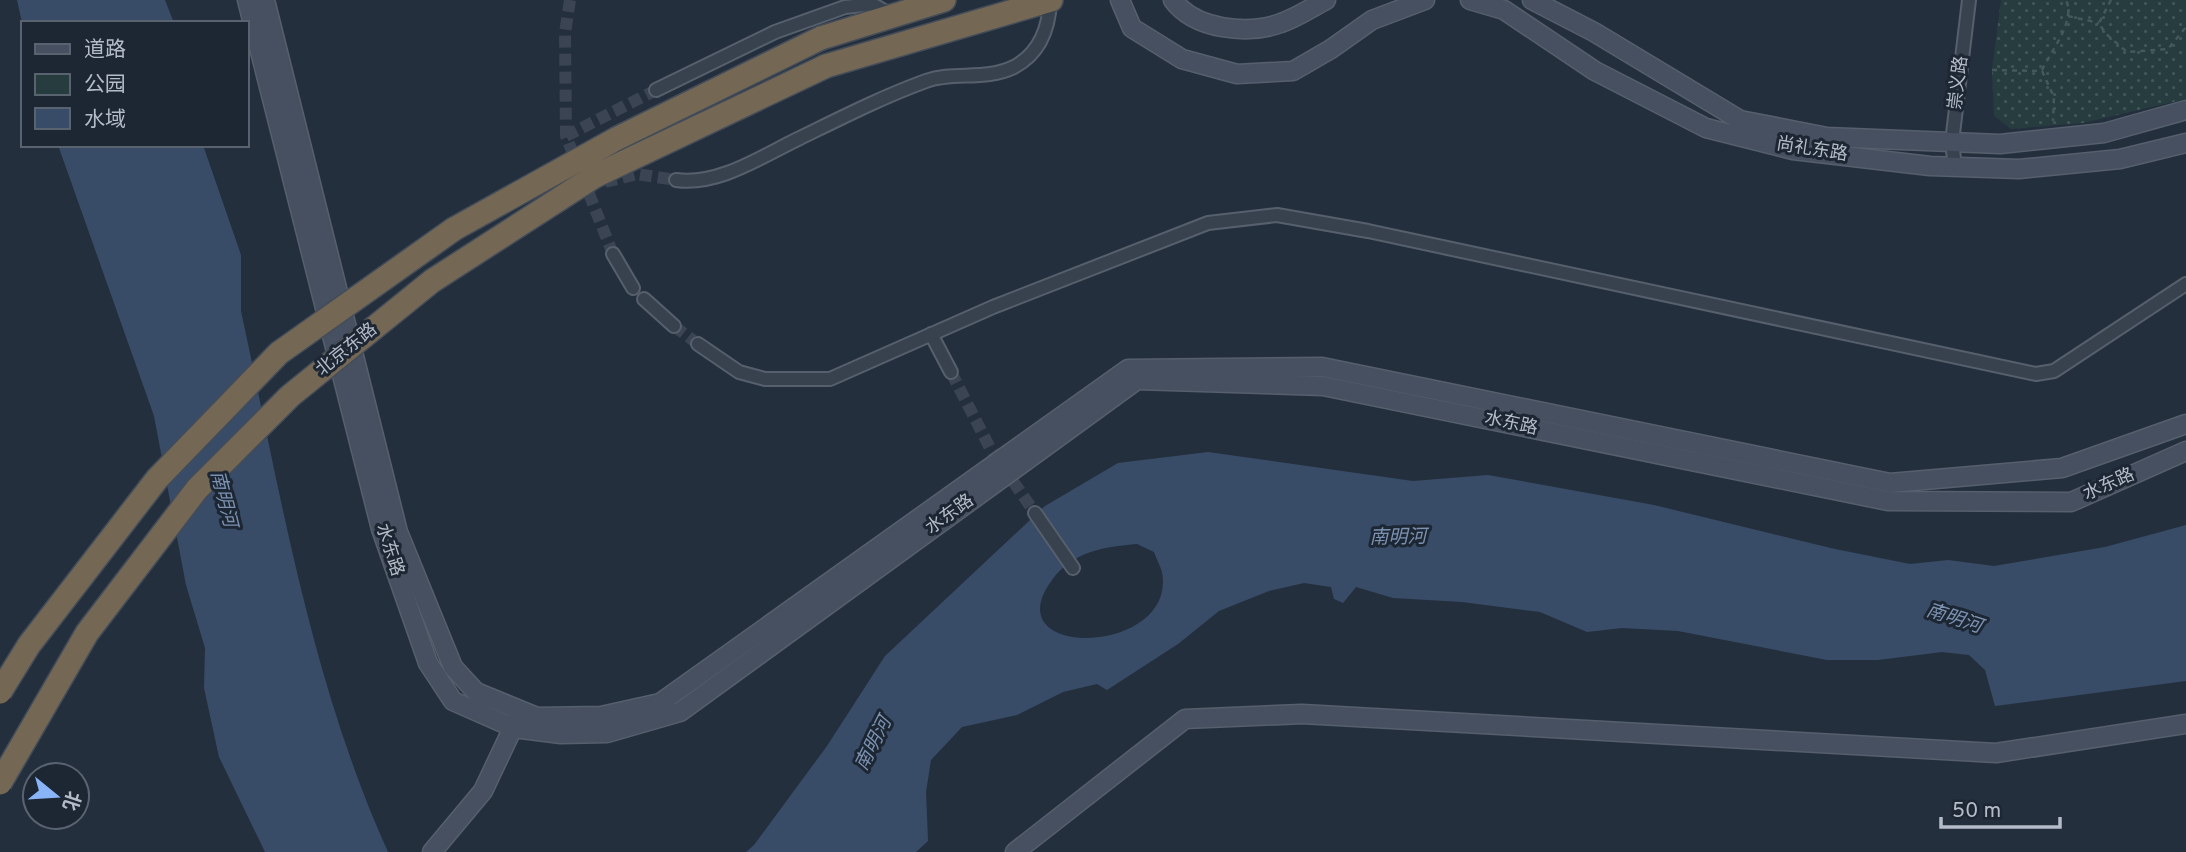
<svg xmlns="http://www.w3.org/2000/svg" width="2186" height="852" viewBox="0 0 2186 852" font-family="Overpass,'Noto Sans SC',sans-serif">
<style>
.green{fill:url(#green-dots)}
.water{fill:#394c67;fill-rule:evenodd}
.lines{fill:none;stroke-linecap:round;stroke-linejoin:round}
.street-tunnel{stroke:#3a4453;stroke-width:12;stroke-dasharray:12 6;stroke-linecap:butt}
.street-casing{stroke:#565f6c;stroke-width:16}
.secondary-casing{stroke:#565f6c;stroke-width:21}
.highway-casing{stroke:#434c59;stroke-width:26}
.path{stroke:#44595c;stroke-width:2.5;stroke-dasharray:5 5;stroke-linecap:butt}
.street{stroke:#38414e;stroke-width:12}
.secondary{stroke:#465061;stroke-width:18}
.highway{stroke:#746855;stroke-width:23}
.highway-bridge-casing{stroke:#434c59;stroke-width:26;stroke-linecap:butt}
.highway-bridge{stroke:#746855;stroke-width:23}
.labels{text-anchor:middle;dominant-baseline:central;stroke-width:6;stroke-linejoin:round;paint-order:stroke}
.street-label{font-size:18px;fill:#b4bcc9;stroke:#1d2633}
.water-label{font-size:19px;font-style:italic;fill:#7c92b1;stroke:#1d2633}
</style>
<defs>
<pattern id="green-dots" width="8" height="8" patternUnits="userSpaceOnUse" patternTransform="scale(1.75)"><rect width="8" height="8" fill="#263c3f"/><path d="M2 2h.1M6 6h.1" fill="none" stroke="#435659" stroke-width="1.8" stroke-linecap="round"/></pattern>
</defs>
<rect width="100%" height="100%" fill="#242f3e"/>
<path class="green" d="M 2001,0 L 2186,0 L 2186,99 L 2083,123 L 2011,129 L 1994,116 L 1992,70 Z"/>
<g class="water">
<path d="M 17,0 L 165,0 L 174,23 L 23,23 L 23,27 Z"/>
<path d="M 58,145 L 203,145 L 241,255 L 241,311 C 280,492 311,682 388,852 L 265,852 L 219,757 L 204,688 L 205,648 L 186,585 L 154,416 Z"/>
<path d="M 1208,452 L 1413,481 L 1488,475 L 1654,505 L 1835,549 L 1910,564 L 1948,560 L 1994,566 L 2105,547 L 2186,525 L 2186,681 L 1995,706 L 1985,670 L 1969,655 L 1942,652 L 1878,660 L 1827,660 L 1678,631 L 1622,628 L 1587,632 L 1540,612 L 1462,602 L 1393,598 L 1356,587 L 1343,603 L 1334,599 L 1331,587 L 1304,583 L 1269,591 L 1219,611 L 1178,644 L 1107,690 L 1097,684 L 1063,692 L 1017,715 L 962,727 L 931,760 L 926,792 L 928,841 L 916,852 L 746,852 L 754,845 L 827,746 L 885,656 L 1045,506 L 1118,463 ZM 1137,544 L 1154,552 C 1156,558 1160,565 1162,572 C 1178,656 992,661 1052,580 C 1073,551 1104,547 1137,544 Z"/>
</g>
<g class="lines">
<g class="street-tunnel">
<path d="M 570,0 L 565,33 L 566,136 L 613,254"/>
<path d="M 566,136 L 656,90"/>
<path d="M 605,182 L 637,174 L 676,180"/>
<path d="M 674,326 L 698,344"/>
<path d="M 951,372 L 990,448 L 1035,513"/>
</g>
<defs>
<g id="street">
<path d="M 656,90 L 775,32 L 845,7 L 872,4 L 893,16"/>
<path d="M 1955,167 L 1952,142 L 1969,0"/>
<path d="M 676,180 C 719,186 762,156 800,138 C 841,118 882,97 926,81 C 954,71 985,81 1014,67 C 1040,53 1049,28 1050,1"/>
<path d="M 613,254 L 633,288"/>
<path d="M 644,299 L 674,326"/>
<path d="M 931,334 L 951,372"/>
<path d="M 698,344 L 739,372 L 765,379 L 830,379 L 993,307 L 1208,223 L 1277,215 L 1368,231 L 2036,374 L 2054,371 L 2186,284"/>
<path d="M 1035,513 L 1073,568"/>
</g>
<g id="secondary">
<path d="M 247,0 L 381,529 L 428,663 L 453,701 L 514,728 L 561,734 L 607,733 L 680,712 L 1137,380 L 1323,386 L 1888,501 L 2071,502 L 2186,451"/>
<path d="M 265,0 L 398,532 L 453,667 L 476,692 L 537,717 L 601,716 L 660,703 L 1128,369 L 1322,367 L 1890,483 L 2062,468 L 2186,424"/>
<path d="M 1120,0 L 1132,28 L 1182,59 L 1237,74 L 1293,71 L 1331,49 L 1372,20 L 1425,0"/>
<path d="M 1173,0 C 1195,30 1248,35 1281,23 C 1296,18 1311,8 1326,0"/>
<path d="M 1470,0 L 1504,10 L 1595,71 L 1706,128 L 1793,150 L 1930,166 L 2019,169 L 2120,159 L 2186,143"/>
<path d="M 1532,0 L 1594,32 L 1740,120 L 1827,137 L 2000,144 L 2104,133 L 2186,110"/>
<path d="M 432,852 L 483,791 L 518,717"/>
<path d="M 1015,852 L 1185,719 L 1302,714 L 1996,753 L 2186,724"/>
</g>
<g id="highway">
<path d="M 821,38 L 944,0"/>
<path d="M 826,66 L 1051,0"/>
</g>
</defs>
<use href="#street" class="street-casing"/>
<use href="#secondary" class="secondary-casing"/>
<use href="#highway" class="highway-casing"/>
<g class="path">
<path d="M 2111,0 L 2099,23 L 2105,33 L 2127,52 L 2168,49 L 2186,27"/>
<path d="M 2068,16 L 2099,23"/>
<path d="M 1992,70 L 2042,71 L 2054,97 L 2053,121"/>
<path d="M 2042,70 C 2051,51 2076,21 2066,0"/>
</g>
<use href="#street" class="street"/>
<use href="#secondary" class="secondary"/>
<use href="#highway" class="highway"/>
<defs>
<g id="highway-bridge">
<path d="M 0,692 L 29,645 L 157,479 L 279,353 L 454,229 L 616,139 L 821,38"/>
<path d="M 0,783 L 87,633 L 197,489 L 290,396 L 432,281 L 595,176 L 826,66"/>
</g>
</defs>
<use href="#highway-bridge" class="highway-bridge-casing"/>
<use href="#highway-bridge" class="highway-bridge"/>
</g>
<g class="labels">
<g class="street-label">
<text transform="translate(1959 83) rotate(-83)">崇义路</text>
<text transform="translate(1812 150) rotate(9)">尚礼东路</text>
<text transform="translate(347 350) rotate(-39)">北京东路</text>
<text transform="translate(1511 424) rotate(12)">水东路</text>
<text transform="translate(2109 485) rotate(-24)">水东路</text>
<text transform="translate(950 515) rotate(-36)">水东路</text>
<text transform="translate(389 550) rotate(72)">水东路</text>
</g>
<g class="water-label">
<text transform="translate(223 499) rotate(76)">南明河</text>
<text transform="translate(1398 538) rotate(-1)">南明河</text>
<text transform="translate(1954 619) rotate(18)">南明河</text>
<text transform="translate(874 744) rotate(-63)">南明河</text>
</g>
</g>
<rect x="21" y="21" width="228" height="126" fill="#1d2633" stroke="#59626f" stroke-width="2"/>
<rect x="35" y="44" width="35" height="10" fill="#465061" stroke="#59626f" stroke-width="2"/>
<text x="84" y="56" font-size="21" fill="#b4bcc9">道路</text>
<rect x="35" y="74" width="35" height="21" fill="#263c3f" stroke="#59626f" stroke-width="2"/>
<text x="84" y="91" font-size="21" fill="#b4bcc9">公园</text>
<rect x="35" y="108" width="35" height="21" fill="#394c67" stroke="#59626f" stroke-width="2"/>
<text x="84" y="126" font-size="21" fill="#b4bcc9">水域</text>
<g transform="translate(56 796) rotate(108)"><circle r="33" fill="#1d2633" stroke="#59626f" stroke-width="2"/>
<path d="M0-5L12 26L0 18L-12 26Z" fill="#8ab4f8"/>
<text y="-10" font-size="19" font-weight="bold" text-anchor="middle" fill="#b4bcc9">北</text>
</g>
<path d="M1941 817v10h119v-10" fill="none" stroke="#b4bcc9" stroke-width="3.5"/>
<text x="1952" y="817" font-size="21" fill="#b4bcc9" stroke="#1d2633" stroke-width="5" paint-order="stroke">50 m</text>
</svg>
